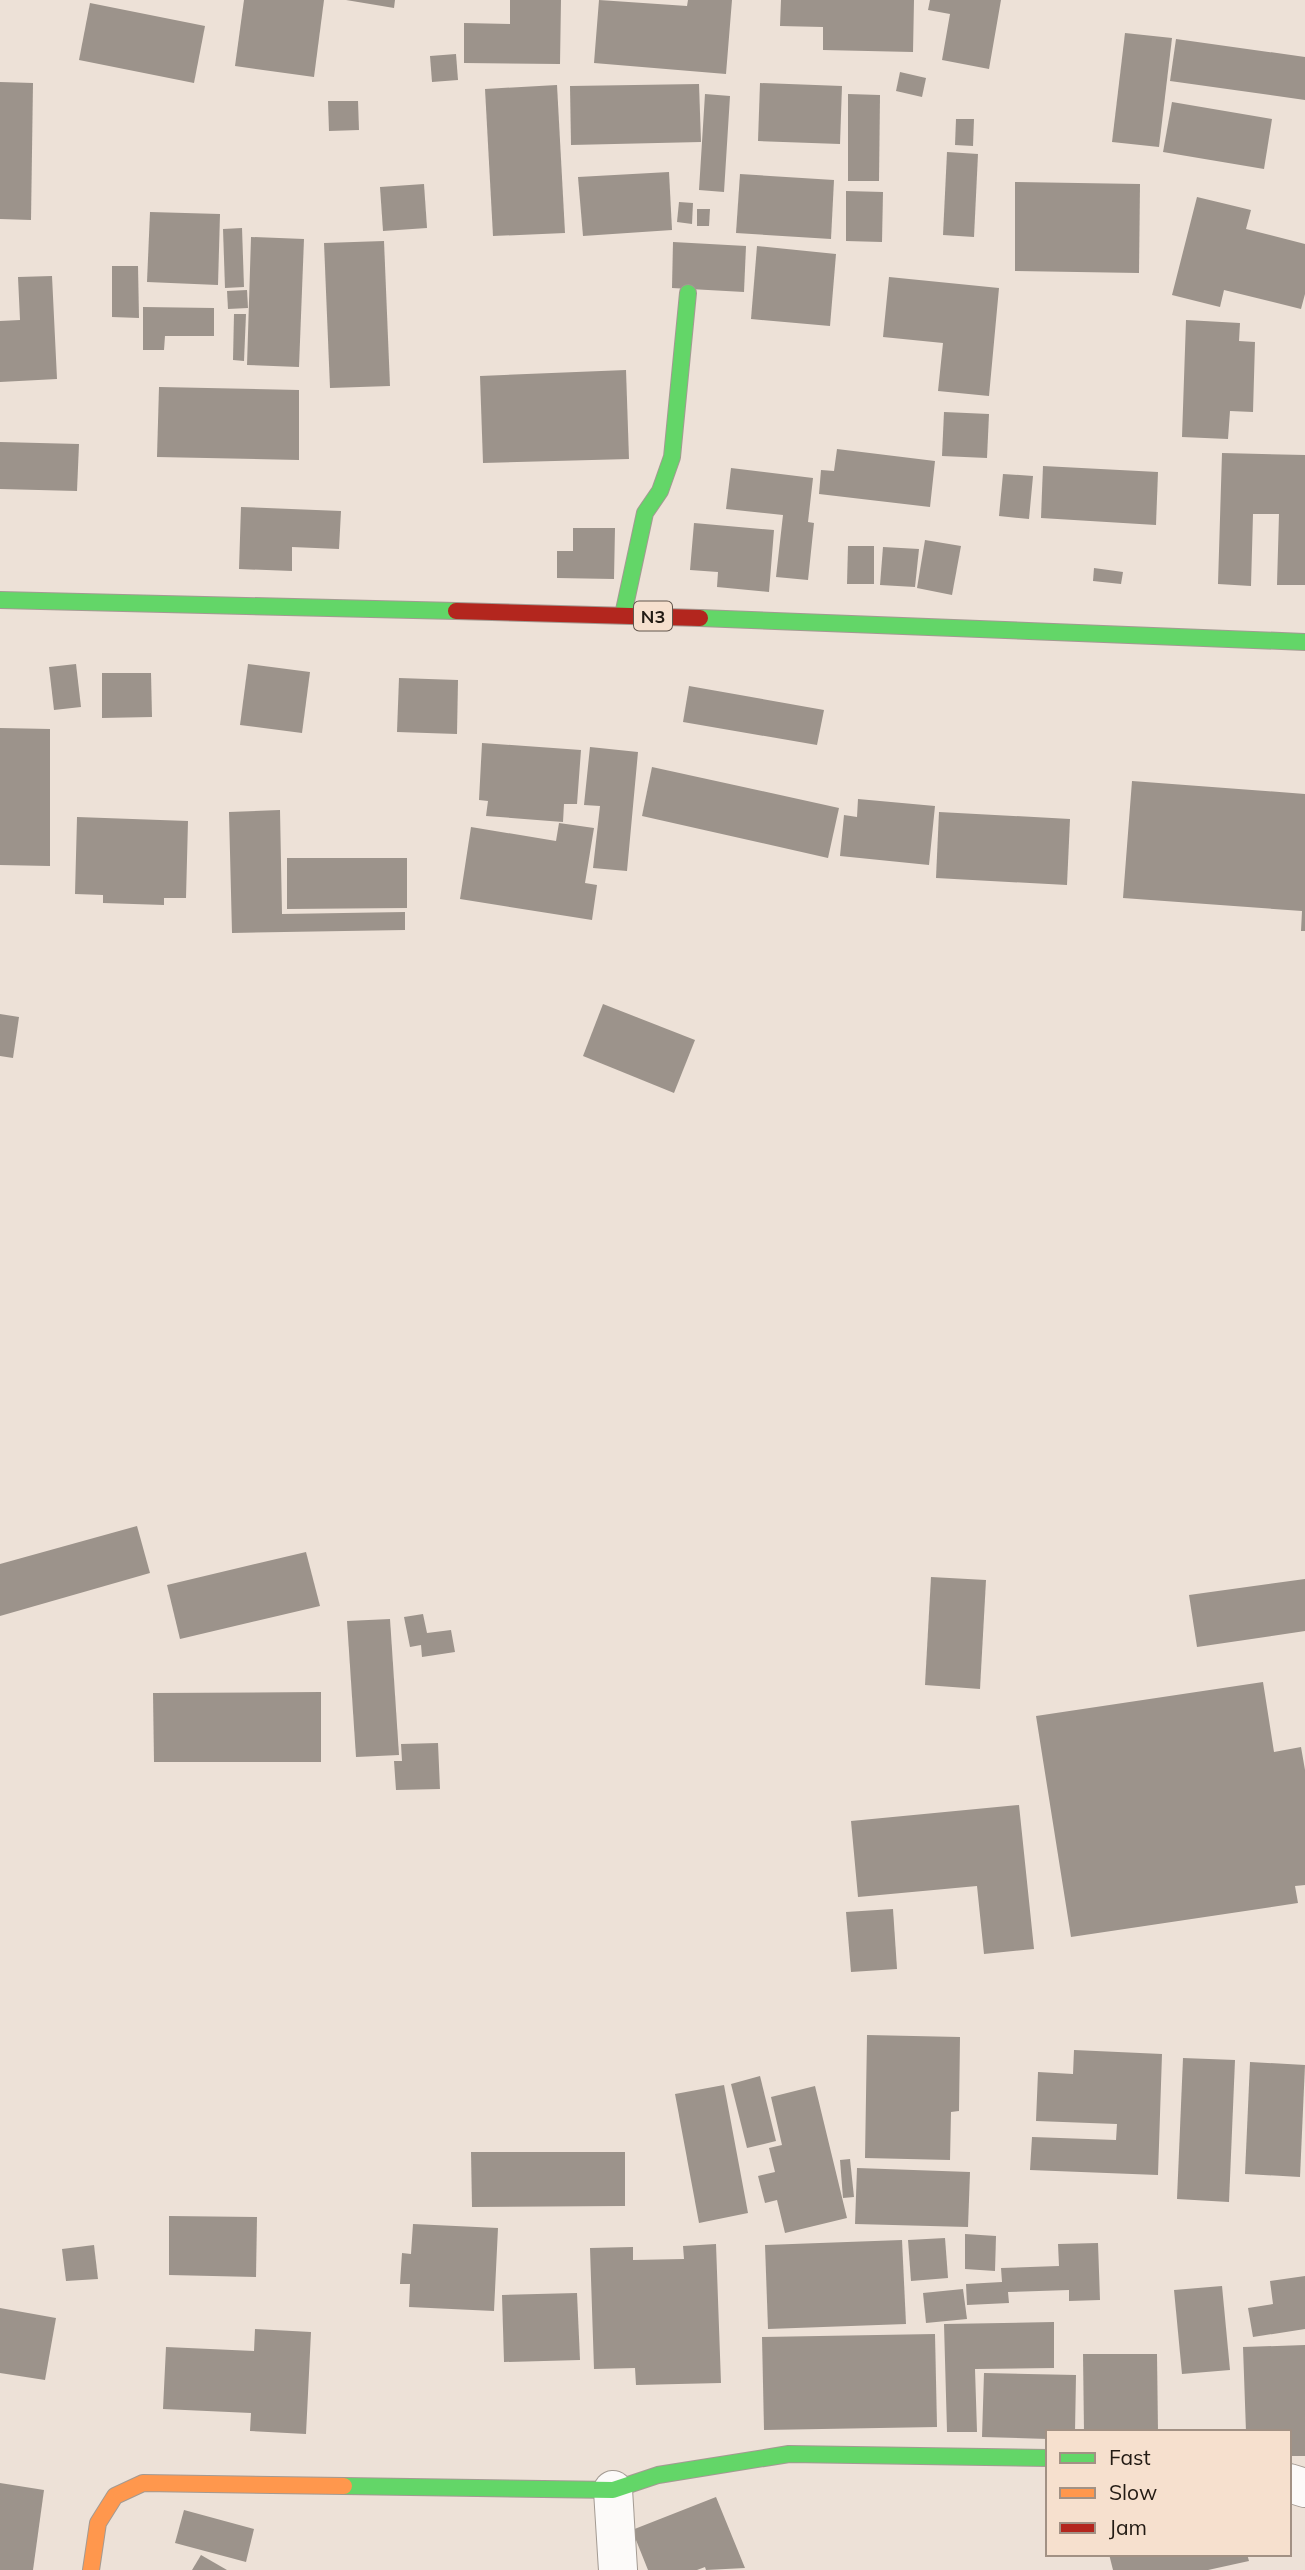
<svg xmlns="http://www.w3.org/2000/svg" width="1305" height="2570" viewBox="0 0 1305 2570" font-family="Mulish,sans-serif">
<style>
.building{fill:#9c938b}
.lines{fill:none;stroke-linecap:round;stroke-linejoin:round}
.street-casing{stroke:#a39a92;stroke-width:40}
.fast-casing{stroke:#a39a92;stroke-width:18}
.slow-casing{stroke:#a39a92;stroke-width:18}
.jam-casing{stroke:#a39a92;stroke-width:18}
.street{stroke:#fcfaf9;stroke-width:38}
.fast{stroke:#63d668;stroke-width:16}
.slow{stroke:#ff974d;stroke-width:16}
.jam{stroke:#b3261e;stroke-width:16}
.labels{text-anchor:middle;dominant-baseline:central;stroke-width:7;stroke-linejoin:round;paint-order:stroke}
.shield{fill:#f6e0ce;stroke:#62564c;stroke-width:2}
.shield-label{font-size:18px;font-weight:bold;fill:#231b14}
</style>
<rect width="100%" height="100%" fill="#ede1d7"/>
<g class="building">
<path d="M 244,0 L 324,0 L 314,77 L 235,66 Z"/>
<path d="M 346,0 L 395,0 L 394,8 Z"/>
<path d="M 510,0 L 561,0 L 560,64 L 464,63 L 464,23 L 510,24 Z"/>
<path d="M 599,0 L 687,6 L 688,0 L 732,0 L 726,74 L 594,63 Z"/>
<path d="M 781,0 L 914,0 L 913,52 L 823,50 L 823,27 L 780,26 Z"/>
<path d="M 930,0 L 1001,0 L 989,69 L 942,60 L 950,14 L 928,10 Z"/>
<path d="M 90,3 L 205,26 L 194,83 L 79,60 Z"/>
<path d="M 1125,33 L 1172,38 L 1159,147 L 1112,142 Z"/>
<path d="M 1176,39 L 1305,57 L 1305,100 L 1170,81 Z"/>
<path d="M 456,54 L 458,80 L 432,82 L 430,56 Z"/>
<path d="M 900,72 L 926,78 L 922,97 L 896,91 Z"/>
<path d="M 0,82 L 33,83 L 31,220 L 0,219 Z"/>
<path d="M 760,83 L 842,86 L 840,144 L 758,141 Z"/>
<path d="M 699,84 L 701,142 L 571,145 L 570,86 Z"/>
<path d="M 557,85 L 565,233 L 493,236 L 485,89 Z"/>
<path d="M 705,94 L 730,96 L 724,192 L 699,190 Z"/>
<path d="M 848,94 L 880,95 L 879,181 L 848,181 Z"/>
<path d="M 328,101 L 358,101 L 359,130 L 329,131 Z"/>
<path d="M 1172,102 L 1272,119 L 1264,169 L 1163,152 Z"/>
<path d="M 956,119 L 974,119 L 973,146 L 955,145 Z"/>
<path d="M 947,152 L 978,154 L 974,237 L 943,235 Z"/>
<path d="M 669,172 L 672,230 L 583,236 L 578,177 Z"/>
<path d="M 740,174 L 834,180 L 831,239 L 736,233 Z"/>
<path d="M 1015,182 L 1140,184 L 1139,273 L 1015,271 Z"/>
<path d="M 424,184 L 427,228 L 383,231 L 380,187 Z"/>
<path d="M 846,191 L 883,192 L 882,242 L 846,241 Z"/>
<path d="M 1197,197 L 1251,210 L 1246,229 L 1305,244 L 1305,294 L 1301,309 L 1224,290 L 1220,307 L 1172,295 Z"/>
<path d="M 679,202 L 693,203 L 692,224 L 677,222 Z"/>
<path d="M 697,209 L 710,209 L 709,226 L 697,226 Z"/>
<path d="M 150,212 L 220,214 L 218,285 L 147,282 Z"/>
<path d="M 242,228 L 244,287 L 225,288 L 223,229 Z"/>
<path d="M 251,237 L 304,239 L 299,367 L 247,365 Z"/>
<path d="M 384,241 L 390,386 L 330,388 L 324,243 Z"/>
<path d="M 673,242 L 746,246 L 744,292 L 672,288 Z"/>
<path d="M 757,246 L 836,254 L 830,326 L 751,319 Z"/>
<path d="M 112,266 L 138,266 L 139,318 L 112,317 Z"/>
<path d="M 52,276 L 57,379 L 0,382 L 0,321 L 20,320 L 18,277 Z"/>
<path d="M 889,277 L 999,288 L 989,396 L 938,391 L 943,343 L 883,337 Z"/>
<path d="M 247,290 L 248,308 L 228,309 L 227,291 Z"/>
<path d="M 143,307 L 214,308 L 214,336 L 165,336 L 164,350 L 143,350 Z"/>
<path d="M 234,314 L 246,314 L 244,361 L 233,360 Z"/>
<path d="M 1186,320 L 1240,323 L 1239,341 L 1255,342 L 1253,412 L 1230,411 L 1228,439 L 1182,437 Z"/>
<path d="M 626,370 L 629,459 L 483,463 L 480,376 Z"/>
<path d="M 159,387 L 299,390 L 299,460 L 157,457 Z"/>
<path d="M 944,412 L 989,414 L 987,458 L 942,456 Z"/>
<path d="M 0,442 L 79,444 L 77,491 L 0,489 Z"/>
<path d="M 837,449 L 935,461 L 930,507 L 819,494 L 821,470 L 834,471 Z"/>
<path d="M 1222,453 L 1305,455 L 1305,585 L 1277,585 L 1279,514 L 1253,514 L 1251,586 L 1218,584 Z"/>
<path d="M 1043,466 L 1158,472 L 1156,525 L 1041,518 Z"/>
<path d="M 731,468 L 813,478 L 808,522 L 814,523 L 808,580 L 776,577 L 783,515 L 726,509 Z"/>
<path d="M 1003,474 L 1033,476 L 1029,519 L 999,516 Z"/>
<path d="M 241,507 L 341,511 L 339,549 L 292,547 L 292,571 L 239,569 Z"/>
<path d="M 694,523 L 774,530 L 769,592 L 717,587 L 718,572 L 690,570 Z"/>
<path d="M 573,528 L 615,528 L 614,579 L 557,578 L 557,551 L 573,551 Z"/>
<path d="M 925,540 L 961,546 L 952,595 L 917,588 Z"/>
<path d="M 848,546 L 874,546 L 874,584 L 847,584 Z"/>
<path d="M 883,547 L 919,549 L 915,587 L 880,585 Z"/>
<path d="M 1094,568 L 1123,572 L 1121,584 L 1093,581 Z"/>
<path d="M 76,664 L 81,707 L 54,710 L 49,667 Z"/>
<path d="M 248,664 L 310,672 L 302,733 L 240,725 Z"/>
<path d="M 102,673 L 151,673 L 152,717 L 102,718 Z"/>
<path d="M 399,678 L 458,680 L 457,734 L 397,732 Z"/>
<path d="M 689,686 L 824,710 L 817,745 L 683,722 Z"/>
<path d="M 0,728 L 50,729 L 50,866 L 0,865 Z"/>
<path d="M 482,743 L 581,750 L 577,804 L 564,804 L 563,822 L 486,816 L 488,801 L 479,800 Z"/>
<path d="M 590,747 L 638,752 L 627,871 L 593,868 L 600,806 L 584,805 Z"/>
<path d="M 652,767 L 839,808 L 828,858 L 642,816 Z"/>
<path d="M 1132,781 L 1305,794 L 1305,931 L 1301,931 L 1302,911 L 1123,898 Z"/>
<path d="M 858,799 L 935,806 L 929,865 L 840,856 L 844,815 L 857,817 Z"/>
<path d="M 280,810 L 282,914 L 405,912 L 405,930 L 232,933 L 229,812 Z"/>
<path d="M 939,812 L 1070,819 L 1067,885 L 936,878 Z"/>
<path d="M 77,817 L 188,821 L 186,898 L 164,898 L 164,905 L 103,903 L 103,895 L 75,894 Z"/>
<path d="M 559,823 L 594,828 L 585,883 L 597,885 L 592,920 L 460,899 L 471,827 L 556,841 Z"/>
<path d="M 287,858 L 407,858 L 407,908 L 287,909 Z"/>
<path d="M 603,1004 L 695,1040 L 674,1093 L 583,1056 Z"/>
<path d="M 0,1014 L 19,1017 L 13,1058 L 0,1056 Z"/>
<path d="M 137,1526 L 150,1573 L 0,1616 L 0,1564 Z"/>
<path d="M 306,1552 L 320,1606 L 180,1639 L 167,1585 Z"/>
<path d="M 931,1577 L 986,1580 L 980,1689 L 925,1685 Z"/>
<path d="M 1305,1579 L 1305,1631 L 1197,1647 L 1189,1595 Z"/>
<path d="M 423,1614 L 427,1633 L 451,1630 L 455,1652 L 422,1657 L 421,1645 L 410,1647 L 404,1617 Z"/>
<path d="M 390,1619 L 399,1755 L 356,1757 L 347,1621 Z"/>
<path d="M 1263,1682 L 1274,1752 L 1301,1747 L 1305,1770 L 1305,1885 L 1295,1886 L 1298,1903 L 1071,1937 L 1036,1716 Z"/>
<path d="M 321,1692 L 321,1762 L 154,1762 L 153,1693 Z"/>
<path d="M 438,1743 L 440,1789 L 396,1790 L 394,1761 L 402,1761 L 401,1744 Z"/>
<path d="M 1019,1805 L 1034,1949 L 984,1954 L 977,1886 L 858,1897 L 851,1821 Z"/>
<path d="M 893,1909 L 897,1969 L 851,1972 L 846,1912 Z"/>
<path d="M 867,2035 L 960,2037 L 959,2111 L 951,2112 L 950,2160 L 865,2158 Z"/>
<path d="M 1074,2050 L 1162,2054 L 1158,2175 L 1030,2170 L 1032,2137 L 1116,2140 L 1117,2124 L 1036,2121 L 1038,2072 L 1073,2074 Z"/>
<path d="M 1183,2058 L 1235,2060 L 1229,2202 L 1177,2199 Z"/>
<path d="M 1250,2062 L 1305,2065 L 1300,2177 L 1245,2174 Z"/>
<path d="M 760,2076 L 776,2141 L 747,2148 L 731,2084 Z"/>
<path d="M 724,2085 L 748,2213 L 699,2223 L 675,2094 Z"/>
<path d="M 815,2086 L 847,2218 L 785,2233 L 777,2200 L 765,2203 L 758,2176 L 775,2172 L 769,2148 L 782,2145 L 771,2097 Z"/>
<path d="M 471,2152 L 625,2152 L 625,2206 L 472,2207 Z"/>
<path d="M 850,2159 L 854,2197 L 843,2198 L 840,2160 Z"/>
<path d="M 857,2168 L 970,2172 L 968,2227 L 855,2224 Z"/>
<path d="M 169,2216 L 257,2217 L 256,2277 L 169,2275 Z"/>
<path d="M 413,2224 L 498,2228 L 494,2311 L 409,2307 L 410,2284 L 400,2284 L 402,2253 L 411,2254 Z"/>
<path d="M 965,2234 L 996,2236 L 995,2271 L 965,2269 Z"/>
<path d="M 945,2238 L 948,2278 L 911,2281 L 908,2240 Z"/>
<path d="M 902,2240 L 906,2324 L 768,2329 L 765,2245 Z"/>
<path d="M 1098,2243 L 1100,2300 L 1069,2301 L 1069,2290 L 1008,2292 L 1009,2303 L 967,2305 L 966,2284 L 1002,2282 L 1001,2268 L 1059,2266 L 1058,2244 Z"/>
<path d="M 716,2244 L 721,2383 L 636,2385 L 635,2368 L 594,2369 L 590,2248 L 633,2247 L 633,2260 L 684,2259 L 683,2246 Z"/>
<path d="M 94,2245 L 98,2279 L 66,2281 L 62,2249 Z"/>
<path d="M 1305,2276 L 1305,2329 L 1253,2337 L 1248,2308 L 1273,2304 L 1270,2281 Z"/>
<path d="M 1222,2286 L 1230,2370 L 1182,2374 L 1174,2290 Z"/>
<path d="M 963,2289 L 967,2319 L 926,2323 L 923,2293 Z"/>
<path d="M 577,2293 L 580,2360 L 504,2362 L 502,2295 Z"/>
<path d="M 0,2308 L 56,2318 L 45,2380 L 0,2373 Z"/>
<path d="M 1054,2322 L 1054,2368 L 975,2369 L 977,2432 L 947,2432 L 944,2324 Z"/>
<path d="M 255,2329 L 311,2332 L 306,2434 L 250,2431 L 251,2413 L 163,2409 L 166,2347 L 254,2351 Z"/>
<path d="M 935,2334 L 937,2427 L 764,2430 L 762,2337 Z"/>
<path d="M 1305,2345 L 1305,2456 L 1289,2456 L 1289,2432 L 1246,2432 L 1243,2347 Z"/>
<path d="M 1083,2354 L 1157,2354 L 1158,2432 L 1084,2432 Z"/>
<path d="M 984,2373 L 1076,2375 L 1075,2432 L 1048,2432 L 1048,2439 L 982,2437 Z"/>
<path d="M 0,2483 L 44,2490 L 33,2570 L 0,2570 Z"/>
<path d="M 716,2497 L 745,2568 L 706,2570 L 705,2567 L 697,2570 L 648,2570 L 632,2530 Z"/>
<path d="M 184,2510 L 254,2529 L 246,2562 L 175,2543 Z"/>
<path d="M 1109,2554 L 1247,2554 L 1249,2561 L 1208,2570 L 1113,2570 Z"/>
<path d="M 201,2555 L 227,2570 L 192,2570 Z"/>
</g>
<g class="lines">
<defs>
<g id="street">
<path d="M 1289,2483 L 1305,2488"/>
<path d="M 613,2490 L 618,2570"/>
</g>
<g id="fast">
<path d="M 0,600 L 456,611"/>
<path d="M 623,615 L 645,513 L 660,491 L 672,457 L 688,293"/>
<path d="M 700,618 L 1305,642"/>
<path d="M 344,2486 L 613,2490 L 658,2475 L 789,2454 L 1048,2458"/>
</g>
<path id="slow" d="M 91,2570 L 98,2523 L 115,2496 L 143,2483 L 344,2486"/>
<path id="jam" d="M 456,611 L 700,618"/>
</defs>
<use href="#street" class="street-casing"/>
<use href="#fast" class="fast-casing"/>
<use href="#slow" class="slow-casing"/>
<use href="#jam" class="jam-casing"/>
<use href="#street" class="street"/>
<use href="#fast" class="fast"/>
<use href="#slow" class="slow"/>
<use href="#jam" class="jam"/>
</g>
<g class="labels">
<rect class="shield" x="634" y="601.5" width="38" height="29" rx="5"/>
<g class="shield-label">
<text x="653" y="616">N3</text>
</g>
</g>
<rect x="1046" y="2430" width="245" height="126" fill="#f6e0ce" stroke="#a29184" stroke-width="2"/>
<rect x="1060" y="2453" width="35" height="10" fill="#63d668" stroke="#a29184" stroke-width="2"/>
<text x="1109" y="2465" font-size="21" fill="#231b14">Fast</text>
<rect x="1060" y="2488" width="35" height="10" fill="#ff974d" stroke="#a29184" stroke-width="2"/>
<text x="1109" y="2500" font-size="21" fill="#231b14">Slow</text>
<rect x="1060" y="2523" width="35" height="10" fill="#b3261e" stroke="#a29184" stroke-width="2"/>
<text x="1109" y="2535" font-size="21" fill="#231b14">Jam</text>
</svg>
